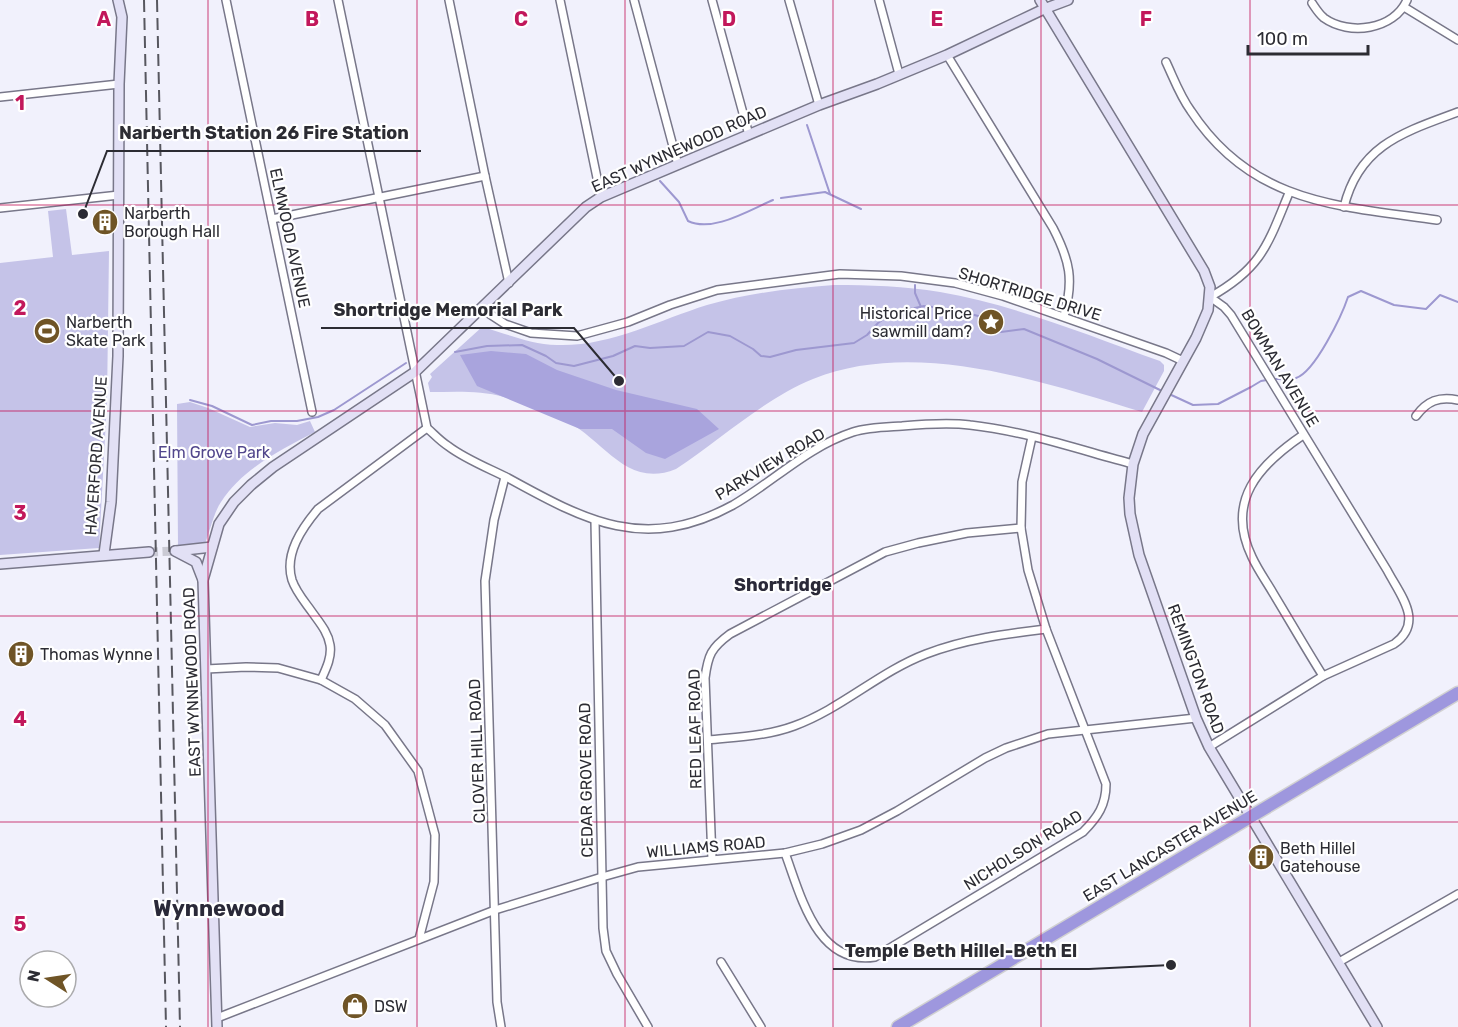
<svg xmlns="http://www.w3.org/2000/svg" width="1458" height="1027" viewBox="0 0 1458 1027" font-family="Rubik,sans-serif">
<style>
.green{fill:#c5c3e8}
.forest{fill:#a9a4dd}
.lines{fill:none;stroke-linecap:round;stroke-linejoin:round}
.stream{stroke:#9d98d0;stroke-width:2}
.secondary-tunnel{stroke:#cacad4;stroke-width:9;stroke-dasharray:9 4.5;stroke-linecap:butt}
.street-casing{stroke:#787789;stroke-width:10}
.secondary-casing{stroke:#787789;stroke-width:12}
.highway-casing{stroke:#d1d1d2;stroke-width:15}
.street{stroke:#fff;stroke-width:7}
.secondary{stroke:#e2e0f5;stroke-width:9}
.highway{stroke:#9e97de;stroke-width:12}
.rail{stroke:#57575f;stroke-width:2;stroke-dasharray:12 6;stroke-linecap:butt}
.grid{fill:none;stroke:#c2185b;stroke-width:1.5;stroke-opacity:0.55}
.labels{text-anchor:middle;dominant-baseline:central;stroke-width:4.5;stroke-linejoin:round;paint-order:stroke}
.street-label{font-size:16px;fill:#2c2c33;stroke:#fff}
.poi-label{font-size:16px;fill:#2c2c33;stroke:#fff;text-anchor:start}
.park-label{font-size:16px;fill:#51468c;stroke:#fff}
.neighbourhood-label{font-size:18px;font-weight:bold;fill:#2a2938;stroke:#fff}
.district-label{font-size:22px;font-weight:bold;fill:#2a2938;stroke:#fff}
.grid-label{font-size:20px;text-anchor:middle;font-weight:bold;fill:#c2185b;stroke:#fff;stroke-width:4.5;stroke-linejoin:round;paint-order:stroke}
.leader{fill:none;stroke:#2c2c33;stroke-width:2}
.callout-dot{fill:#2c2c33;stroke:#fff;stroke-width:2}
.callout-label{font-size:18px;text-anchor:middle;font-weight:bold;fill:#2c2c33;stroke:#fff;stroke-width:4.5;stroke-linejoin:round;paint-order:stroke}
</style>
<rect width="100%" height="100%" fill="#f1f1fc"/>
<g class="green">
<path d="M 66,209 L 72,255 L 109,251 L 107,401 L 99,548 L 0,555 L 0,263 L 53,257 L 48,211 Z"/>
<path d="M 834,285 C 869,285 905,286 940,292 C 1015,305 1088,335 1160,361 L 1164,365 L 1164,371 L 1142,412 C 1042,382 916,338 813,379 C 764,399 720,440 676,469 C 624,490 603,436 560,418 C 542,410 523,402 504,397 C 480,390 454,392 430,392 L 428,383 L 432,377 L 430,374 L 482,327 C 508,334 529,344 557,345 C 609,347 659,320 707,305 C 749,293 791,288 834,285 Z"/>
<path d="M 190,402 L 208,408 L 250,427 L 275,423 L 297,425 L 310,421 L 315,432 C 281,450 243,468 221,502 C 213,514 210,532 204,546 L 178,547 L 177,404 Z"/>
</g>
<path class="forest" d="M 491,351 L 526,354 L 557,370 L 616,390 L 697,409 L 719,429 L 665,459 L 646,453 L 612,429 L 580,429 L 477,386 L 460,355 Z"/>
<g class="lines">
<g class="stream">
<path d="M 807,125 L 830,194"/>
<path d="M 660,181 L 679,202 L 688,221 C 713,233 749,210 773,200"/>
<path d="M 781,198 L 825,192 L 861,209"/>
<path d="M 915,285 L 915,293 L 921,307"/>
<path d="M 455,352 L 487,346 L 522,345 L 546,356 L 556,363 L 574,366 L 613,356 L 635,346 L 650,348 L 684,346 L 708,332 L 730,336 L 753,349 L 761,356 L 770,357 L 796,350 L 854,343 L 867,335 L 878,323 L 892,313 L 924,306 L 957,310 L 985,318 L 1001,332 L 1024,329 L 1097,359 L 1162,391"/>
<path d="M 1273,379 C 1280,379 1289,380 1296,378 C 1315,372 1342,315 1348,297 L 1361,291 L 1394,305 L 1426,309 L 1440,295 L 1458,302"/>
<path d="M 1167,393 L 1193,405 L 1218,404 L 1251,387 L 1261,381 L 1267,380"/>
<path d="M 190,400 L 212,406 L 252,425 L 271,421 L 297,421 L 318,417 L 334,410 L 406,363"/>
</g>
<path class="secondary-tunnel" d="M 149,552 L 175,551"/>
<defs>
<g id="street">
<path d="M 226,0 L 312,412"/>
<path d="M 338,0 L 427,428 C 434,434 440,441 448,446 C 465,459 488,468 508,478 C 586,521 645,553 733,505 C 773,482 807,447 853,432 C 868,427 886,427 902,426 C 924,424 948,422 970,425 C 1025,431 1080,450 1133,464"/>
<path d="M 449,0 L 485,176 L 509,283"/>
<path d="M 560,0 L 601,197"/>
<path d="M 634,0 L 678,165"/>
<path d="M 712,0 L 749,135"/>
<path d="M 789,0 L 819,105"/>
<path d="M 879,0 L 899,74"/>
<path d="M 1312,3 C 1316,9 1319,14 1324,18 C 1349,36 1394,30 1407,0"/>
<path d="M 1404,7 L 1458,40"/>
<path d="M 947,55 L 1053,228 C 1070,261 1074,280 1064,316"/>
<path d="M 1166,62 C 1174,79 1180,96 1191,111 C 1252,204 1339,206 1437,220"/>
<path d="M 0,97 L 119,84"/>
<path d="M 1344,207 C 1359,145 1404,132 1458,112"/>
<path d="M 0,208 L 119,195"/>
<path d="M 272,219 L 485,176"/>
<path d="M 482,309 L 505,324 L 531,333 L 577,336 L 628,322 L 670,305 L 717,290 L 840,274 L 901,276 L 955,283 L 1003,296 L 1166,353 L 1183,361"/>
<path d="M 1416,416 C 1427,401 1439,396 1458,400"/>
<path d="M 1303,435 C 1259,465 1225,501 1252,557 C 1258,570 1266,581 1273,593 C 1290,621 1306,649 1323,676"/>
<path d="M 595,521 L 603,928 L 606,951 L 617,974 L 648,1027"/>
<path d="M 206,669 L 246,667 L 278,668 L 321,680 L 355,699 L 385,725 L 418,771 L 435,835 L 434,882 L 419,939"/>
<path d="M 321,680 C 326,669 332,657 330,645 C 328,632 319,622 312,612 C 305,602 296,592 292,580 C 284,554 302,528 318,509 L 427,428"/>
<path d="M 708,740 C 736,737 767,736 794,726 C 841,709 879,672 926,654 C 965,639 1005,634 1046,629"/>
<path d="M 1209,747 L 1323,676 L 1394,644 C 1425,622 1400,595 1387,570 L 1231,315 L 1224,307 L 1210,297 C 1262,268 1268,244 1289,193"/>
<path d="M 785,853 C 801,896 817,966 875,957 L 1083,832 C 1098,817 1106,805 1106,784 L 1046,629 L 1028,570 L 1021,528 L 1022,482 L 1032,437"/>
<path d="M 712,859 L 705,678 C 708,655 711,648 730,634 L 885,552 L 918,543 L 967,533 L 1021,528"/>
<path d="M 721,962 L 761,1027"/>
<path d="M 1339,962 L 1458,894"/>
<path d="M 217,1018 L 495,910 L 602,877 L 638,867 L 785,853 L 822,844 L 861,830 L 897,811 L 985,758 L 1006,748 L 1048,734 L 1196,718"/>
<path d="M 501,1027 L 497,1002 L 485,581 L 494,520 L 505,477"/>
</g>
<g id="secondary">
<path d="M 1040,0 L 1204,271 L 1210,287 L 1208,310 L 1196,338 L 1143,434 L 1133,464 L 1129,498 L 1130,514 L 1139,555 L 1196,718 L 1209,747 L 1377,1027"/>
<path d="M 175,551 L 196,562 L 203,580"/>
<path d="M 176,551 L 212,547"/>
<path d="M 104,554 L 111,502 L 118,356 L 119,84 L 122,17 L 118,0"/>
<path d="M 0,564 L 149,552"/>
<path d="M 217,1027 L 203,580 L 219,524 L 234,502 L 251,485 L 273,467 L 415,372 L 586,207 L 601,197 L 819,105 L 877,84 L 947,55 L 1044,9 L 1068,0"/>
</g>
<path id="highway" d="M 898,1027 L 1458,693"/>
</defs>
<use href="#street" class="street-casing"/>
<use href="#secondary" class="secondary-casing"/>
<use href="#highway" class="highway-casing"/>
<use href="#street" class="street"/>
<use href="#secondary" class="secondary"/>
<use href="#highway" class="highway"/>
<g class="rail">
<path d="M 144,0 L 166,1027"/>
<path d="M 157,0 L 180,1027"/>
</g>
</g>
<path class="grid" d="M 208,0 L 208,1027M 417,0 L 417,1027M 625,0 L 625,1027M 833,0 L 833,1027M 1041,0 L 1041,1027M 1250,0 L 1250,1027M 0,205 L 1458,205M 0,411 L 1458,411M 0,616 L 1458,616M 0,822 L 1458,822"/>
<defs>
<symbol id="building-disc" viewBox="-11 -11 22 22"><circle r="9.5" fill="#6f5426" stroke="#fff"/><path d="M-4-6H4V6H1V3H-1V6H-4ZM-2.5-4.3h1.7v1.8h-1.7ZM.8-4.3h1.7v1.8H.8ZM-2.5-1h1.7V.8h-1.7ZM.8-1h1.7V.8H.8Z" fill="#fff"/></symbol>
<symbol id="sight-disc" viewBox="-11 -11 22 22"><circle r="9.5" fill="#6f5426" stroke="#fff"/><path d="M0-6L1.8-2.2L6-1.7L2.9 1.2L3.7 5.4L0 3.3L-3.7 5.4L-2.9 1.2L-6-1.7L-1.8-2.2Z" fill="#fff"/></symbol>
<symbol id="stadium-disc" viewBox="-11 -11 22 22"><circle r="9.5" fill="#6f5426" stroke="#fff"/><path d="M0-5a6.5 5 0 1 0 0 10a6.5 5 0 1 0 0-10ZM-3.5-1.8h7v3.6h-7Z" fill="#fff"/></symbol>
<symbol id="shop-disc" viewBox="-11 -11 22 22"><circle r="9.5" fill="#6f5426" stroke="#fff"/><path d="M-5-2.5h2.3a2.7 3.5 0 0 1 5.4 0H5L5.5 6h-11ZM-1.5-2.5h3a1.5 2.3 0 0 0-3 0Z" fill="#fff"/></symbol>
</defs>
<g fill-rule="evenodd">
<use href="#building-disc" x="90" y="207" width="30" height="30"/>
<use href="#sight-disc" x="976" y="307" width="30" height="30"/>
<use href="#stadium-disc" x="32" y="316" width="30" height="30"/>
<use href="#building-disc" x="6" y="639" width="30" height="30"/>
<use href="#building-disc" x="1246" y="842" width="30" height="30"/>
<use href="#shop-disc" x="340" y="991" width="30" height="30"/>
</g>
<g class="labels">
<g class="street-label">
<text transform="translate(679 149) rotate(-24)">EAST WYNNEWOOD ROAD</text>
<text transform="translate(290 238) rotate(78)">ELMWOOD AVENUE</text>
<text transform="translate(1030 294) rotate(17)">SHORTRIDGE DRIVE</text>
<text transform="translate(1280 368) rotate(59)">BOWMAN AVENUE</text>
<text transform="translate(96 456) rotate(-86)">HAVERFORD AVENUE</text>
<text transform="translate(770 464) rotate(-31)">PARKVIEW ROAD</text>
<text transform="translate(1196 669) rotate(70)">REMINGTON ROAD</text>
<text transform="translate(192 682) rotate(-92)">EAST WYNNEWOOD ROAD</text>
<text transform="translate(695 729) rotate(-91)">RED LEAF ROAD</text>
<text transform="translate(477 751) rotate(-92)">CLOVER HILL ROAD</text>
<text transform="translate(586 780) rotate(-91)">CEDAR GROVE ROAD</text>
<text transform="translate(1170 846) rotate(-31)">EAST LANCASTER AVENUE</text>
<text transform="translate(706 847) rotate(-5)">WILLIAMS ROAD</text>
<text transform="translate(1023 850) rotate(-32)">NICHOLSON ROAD</text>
</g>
<g class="poi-label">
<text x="124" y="213">Narberth<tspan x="124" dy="18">Borough Hall</tspan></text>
<text x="972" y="313" text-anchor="end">Historical Price<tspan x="972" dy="18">sawmill dam?</tspan></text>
<text x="66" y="322">Narberth<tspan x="66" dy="18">Skate Park</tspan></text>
<text x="40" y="654">Thomas Wynne</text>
<text x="1280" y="848">Beth Hillel<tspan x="1280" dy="18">Gatehouse</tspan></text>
<text x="374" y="1006">DSW</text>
</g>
<g class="park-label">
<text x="214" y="452">Elm Grove Park</text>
</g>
<g class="neighbourhood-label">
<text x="783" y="585">Shortridge</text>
</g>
<g class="district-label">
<text x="219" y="908">Wynnewood</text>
</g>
</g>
<g class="grid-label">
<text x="104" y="26">A</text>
<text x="312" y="26">B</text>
<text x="521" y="26">C</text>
<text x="729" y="26">D</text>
<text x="937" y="26">E</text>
<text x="1146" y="26">F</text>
<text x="20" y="110">1</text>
<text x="20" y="315">2</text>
<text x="20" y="520">3</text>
<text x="20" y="726">4</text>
<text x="20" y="931">5</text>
</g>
<path class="leader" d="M83 214L107 151H421M619 381L574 328H321M1171 965L1089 969H833"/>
<g class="callout-dot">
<circle cx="83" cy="214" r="6"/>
<circle cx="619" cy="381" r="6"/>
<circle cx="1171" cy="965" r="6"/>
</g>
<g class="callout-label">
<text x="264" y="139">Narberth Station 26 Fire Station</text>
<text x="448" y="316">Shortridge Memorial Park</text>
<text x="961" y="957">Temple Beth Hillel-Beth El</text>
</g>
<g transform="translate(48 979) rotate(282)"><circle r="28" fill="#ffffff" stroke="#ababad" stroke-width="1.5"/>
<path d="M0-4.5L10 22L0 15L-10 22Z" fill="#6f5426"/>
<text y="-9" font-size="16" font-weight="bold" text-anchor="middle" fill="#2c2c33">N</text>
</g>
<path d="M1248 45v9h120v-9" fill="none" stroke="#2c2c33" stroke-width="3"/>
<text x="1257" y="45" font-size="18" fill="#2c2c33" stroke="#ffffff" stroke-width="4.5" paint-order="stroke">100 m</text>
</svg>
